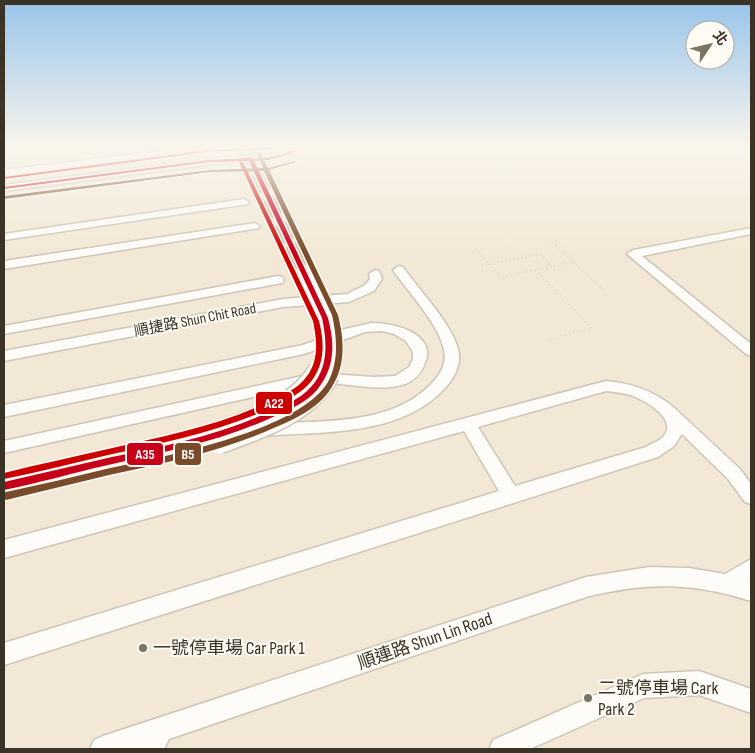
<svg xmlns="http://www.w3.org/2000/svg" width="755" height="753" viewBox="0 0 755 753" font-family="'Sofia Sans Condensed','Noto Sans TC',sans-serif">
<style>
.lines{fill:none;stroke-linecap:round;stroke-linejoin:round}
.secondary-tunnel-far1{stroke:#cdc4b2;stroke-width:19;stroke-dasharray:19 9;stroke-linecap:butt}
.secondary-tunnel{stroke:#cdc4b2;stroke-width:24;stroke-dasharray:24 12;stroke-linecap:butt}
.lane-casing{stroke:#cdc5b7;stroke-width:3}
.secondary-casing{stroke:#cdc5b7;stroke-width:2}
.path-far1{stroke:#e0ddd7;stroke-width:2;stroke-dasharray:0.5 2.5;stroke-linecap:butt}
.path{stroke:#e0ddd7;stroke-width:2.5;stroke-dasharray:1 3;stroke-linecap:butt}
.lane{fill:#fdfcf9;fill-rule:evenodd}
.secondary{fill:#fdfcf9;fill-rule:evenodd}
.secondary-bridge-far1-casing{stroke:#cdc5b7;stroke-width:26;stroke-linecap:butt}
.secondary-bridge-casing{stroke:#cdc5b7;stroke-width:34;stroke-linecap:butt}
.path-bridge{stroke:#e0ddd7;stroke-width:2.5;stroke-dasharray:1 3;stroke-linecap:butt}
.secondary-bridge-far1{stroke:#fdfcf9;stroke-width:24}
.secondary-bridge{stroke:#fdfcf9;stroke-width:31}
.bus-1-casing{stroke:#fefaf4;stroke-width:3}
.bus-2-casing{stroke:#fefaf4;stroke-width:3}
.bus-3-casing{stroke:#fefaf4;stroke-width:3}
.bus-1{fill:#c70019;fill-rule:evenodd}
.bus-2{fill:#7a4b2a;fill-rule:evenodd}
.bus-3{fill:#c00;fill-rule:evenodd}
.poi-dot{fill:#7a7263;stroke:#fefaf4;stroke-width:2}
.labels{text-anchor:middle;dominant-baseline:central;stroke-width:4;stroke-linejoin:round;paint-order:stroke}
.street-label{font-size:15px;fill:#3a3326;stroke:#fefaf4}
.near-street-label{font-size:18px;fill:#3a3326;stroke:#fefaf4}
.near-poi-label{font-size:18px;fill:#3a3326;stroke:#fefaf4;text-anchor:start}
.line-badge{stroke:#fefaf4;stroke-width:2}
.badge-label{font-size:14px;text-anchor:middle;font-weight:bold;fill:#fff}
</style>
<rect width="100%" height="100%" fill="#f2e8d5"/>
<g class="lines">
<path class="secondary-tunnel-far1" d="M 245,148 L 291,246"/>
<path class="secondary-tunnel" d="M 291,245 L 310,286"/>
<defs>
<g id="lane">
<path d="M 186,148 L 208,148 L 204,151 L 4,176 L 4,170 Z"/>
<path d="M 226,157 L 229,158 L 229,162 L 4,191 L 4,185 Z"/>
<path d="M 244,199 L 249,202 L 248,204 L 4,240 L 4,234 Z"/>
<path d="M 255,223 L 260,226 L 259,228 L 4,269 L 4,261 Z"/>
<path d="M 751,228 L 751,234 L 642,256 L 751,344 L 751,356 L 746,354 L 627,254 L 633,250 Z"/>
<path d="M 399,266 L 403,267 C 419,290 452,324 458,349 C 462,363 455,377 446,387 C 401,437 325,431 264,436 L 258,434 L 256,430 L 258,426 L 264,424 C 318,420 390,427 431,384 C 440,375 447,364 444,350 C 439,324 408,292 393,270 Z"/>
<path d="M 375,270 L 379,271 L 382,279 L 374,291 L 349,302 L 283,307 L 4,361 L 4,351 L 283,299 L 347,294 L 365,285 L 370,279 L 369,274 Z"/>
<path d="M 278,276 L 282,277 L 284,280 L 282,283 L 4,334 L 4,326 Z"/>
<path d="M 371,323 C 391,322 438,333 425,363 C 421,374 415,380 405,384 C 384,391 361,386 340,384 C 327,383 315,384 302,386 L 4,453 L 4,441 L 302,376 L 330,374 L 374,377 L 395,376 L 409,367 L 413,359 L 413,352 L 406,341 L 394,334 L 382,331 L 365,332 L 304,354 L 4,417 L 4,405 L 303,345 L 345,329 Z"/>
<path d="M 606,381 C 631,383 651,390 671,405 L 740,469 L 751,484 L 751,504 L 745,502 L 728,479 L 682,434 L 674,446 L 658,457 L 4,665 L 4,643 L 499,491 L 464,431 L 4,558 L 4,540 ZM 606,391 C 615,392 624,393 633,396 C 646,401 679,420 663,437 C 659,441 651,444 646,447 L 515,486 L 478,427 Z"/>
<path d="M 751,559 L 751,579 L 749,581 L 751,581 L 751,601 C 693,582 645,582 586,597 L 169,739 L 164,749 L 90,749 L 94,740 L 103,736 L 586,577 L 649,567 L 689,568 L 725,574 Z"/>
<path d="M 699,671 L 751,689 L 751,713 L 699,695 L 644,698 L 530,749 L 489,749 L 493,740 L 643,674 Z"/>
</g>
<path id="secondary" d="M 218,427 L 229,430 L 233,438 L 229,446 L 4,499 L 4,473 Z"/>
</defs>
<use href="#lane" class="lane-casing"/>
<use href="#secondary" class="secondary-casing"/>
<g class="path-far1">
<path d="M 328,202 L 337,202"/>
<path d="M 546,236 L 557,246"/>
</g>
<g class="path">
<path d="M 556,245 L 605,291"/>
<path d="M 482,266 L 540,254 L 551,267"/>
<path d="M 535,270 L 592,328 L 548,340"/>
</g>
<use href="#lane" class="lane"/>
<use href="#secondary" class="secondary"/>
<defs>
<path id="secondary-bridge-far1" d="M 310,286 C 325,313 340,344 323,374"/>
<path id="secondary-bridge" d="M 218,438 C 256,424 303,410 324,372"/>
</defs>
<use href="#secondary-bridge-far1" class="secondary-bridge-far1-casing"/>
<use href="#secondary-bridge" class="secondary-bridge-casing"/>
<path class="path-bridge" d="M 476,249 L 500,277 L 574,262"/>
<use href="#secondary-bridge-far1" class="secondary-bridge-far1"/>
<use href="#secondary-bridge" class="secondary-bridge"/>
<defs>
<path id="bus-1" d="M 291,151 L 293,151 L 293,153 L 268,160 L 254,161 L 328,318 C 335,344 335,368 317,390 C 306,403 290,409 275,416 C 222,441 165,452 108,465 C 73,473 39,483 4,490 L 4,482 C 40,474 76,465 112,457 C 166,446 219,435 269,412 C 284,406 300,399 311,387 C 329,367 327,342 322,318 L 249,161 L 209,162 L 4,189 L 4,187 L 209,160 L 248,158 L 250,157 C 262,162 278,154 291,151 Z"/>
<path id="bus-2" d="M 257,153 L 261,153 L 268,168 L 294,161 L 296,162 L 269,170 L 338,315 C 345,343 346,370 327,394 C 314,410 295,419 276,427 C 223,451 166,463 109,475 C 75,483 40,492 6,500 L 4,499 L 4,493 L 6,492 C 39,485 73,477 106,469 C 161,457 298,432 328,382 C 339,361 337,337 332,315 L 264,171 L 210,172 L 4,199 L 4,197 L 5,196 L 210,170 L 263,168 L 257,154 Z"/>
<g id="bus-3">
<path d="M 252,148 L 273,148 L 271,149 L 208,152 L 4,179 L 4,177 L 208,150 Z"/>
<path d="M 239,161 L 243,162 L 319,321 C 325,344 325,367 308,385 C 297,396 282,403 269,409 C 217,432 162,443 108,455 C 73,463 39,472 4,479 L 4,473 C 39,464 74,457 108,449 C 165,436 224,425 276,398 C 288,393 299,387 307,376 C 319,360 317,340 313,321 L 239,162 Z"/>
</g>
</defs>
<use href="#bus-1" class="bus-1-casing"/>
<use href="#bus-2" class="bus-2-casing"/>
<use href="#bus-3" class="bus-3-casing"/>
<use href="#bus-1" class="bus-1"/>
<use href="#bus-2" class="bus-2"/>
<use href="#bus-3" class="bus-3"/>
</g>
<linearGradient id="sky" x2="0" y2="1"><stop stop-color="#97c4ea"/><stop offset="0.58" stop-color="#f9f5ec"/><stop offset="1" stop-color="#f9f5ec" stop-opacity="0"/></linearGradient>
<rect width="755" height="253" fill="url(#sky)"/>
<g class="poi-dot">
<circle cx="143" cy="648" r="5"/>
<circle cx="588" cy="698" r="5"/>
</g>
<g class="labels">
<g class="street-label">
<text transform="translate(195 320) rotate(-11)">順捷路 Shun Chit Road</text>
</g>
<g class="near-street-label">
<text transform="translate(425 641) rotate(-19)">順連路 Shun Lin Road</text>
</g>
<g class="near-poi-label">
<text x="153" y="648">一號停車場 Car Park 1</text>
<text x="598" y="688">二號停車場 Cark<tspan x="598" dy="21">Park 2</tspan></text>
</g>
</g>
<g class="line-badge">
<rect x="255" y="391" width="38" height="24" rx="5" fill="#c00"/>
<rect x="174" y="442" width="28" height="24" rx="5" fill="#7a4b2a"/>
<rect x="126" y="442" width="38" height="24" rx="5" fill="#c70019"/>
</g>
<g class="badge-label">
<text x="274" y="408">A22</text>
<text x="188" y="459">B5</text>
<text x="145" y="459">A35</text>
</g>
<rect width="755" height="753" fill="none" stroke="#3a3326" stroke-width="10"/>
<g transform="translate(710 45) rotate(55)"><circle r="24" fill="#fefaf4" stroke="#b0aaa2"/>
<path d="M0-4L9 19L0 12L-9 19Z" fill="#7a7263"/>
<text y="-8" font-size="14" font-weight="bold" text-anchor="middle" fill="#3a3326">北</text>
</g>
</svg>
